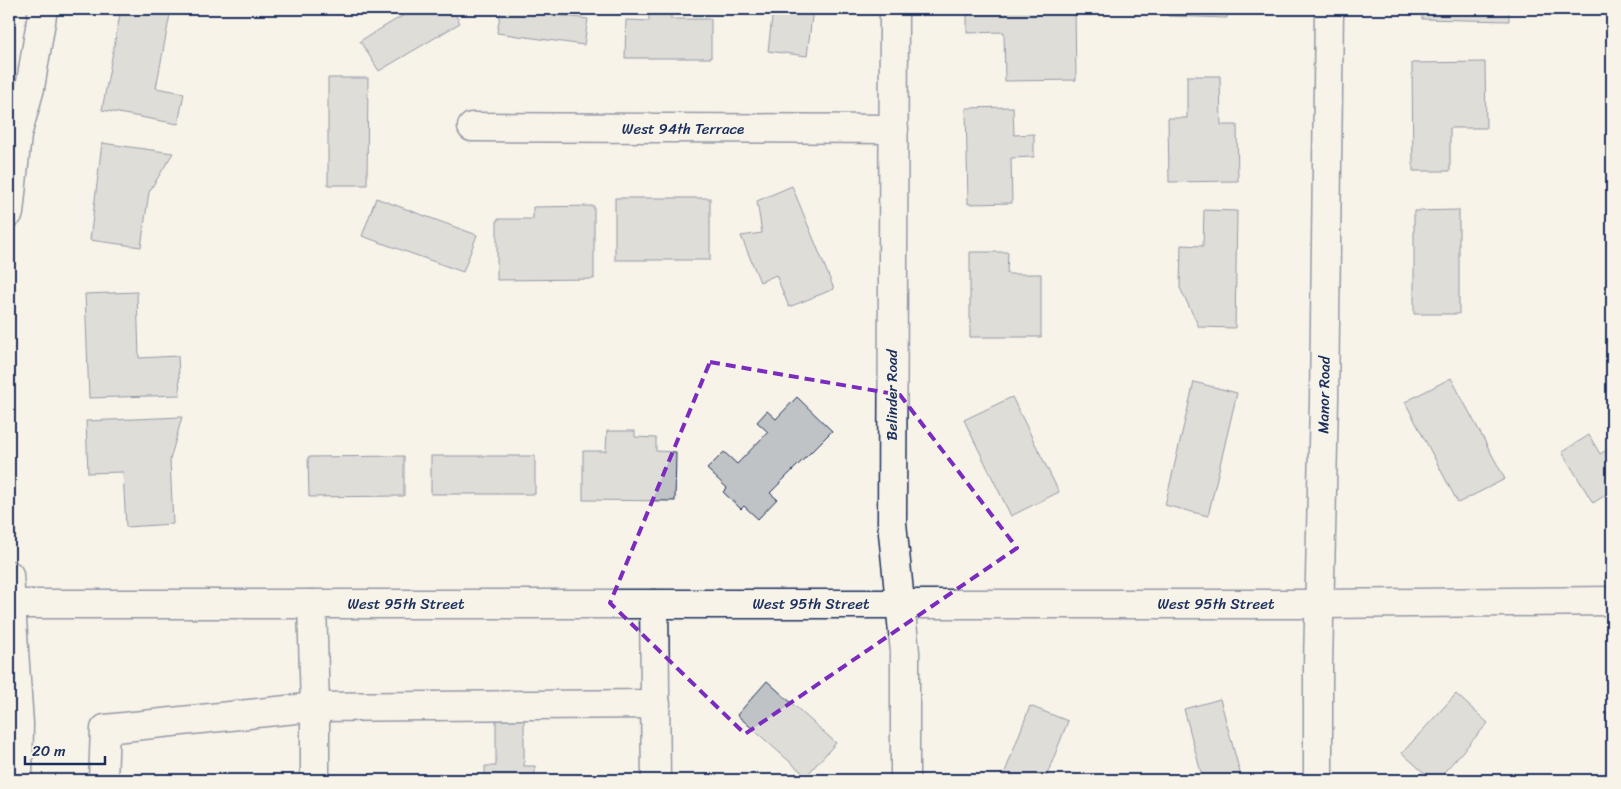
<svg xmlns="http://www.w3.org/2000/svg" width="1621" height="789" viewBox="0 0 1621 789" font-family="Sriracha,sans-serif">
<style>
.building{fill:#c0c3c5;stroke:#1b2f5e}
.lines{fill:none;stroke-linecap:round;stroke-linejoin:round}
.minor-casing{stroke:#1b2f5e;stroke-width:31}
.major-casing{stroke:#1b2f5e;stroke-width:31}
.minor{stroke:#f7f3e8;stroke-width:28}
.major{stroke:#f7f3e8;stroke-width:28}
.marked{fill:none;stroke:#7b2cbf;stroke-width:4;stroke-dasharray:10 6;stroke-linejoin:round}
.labels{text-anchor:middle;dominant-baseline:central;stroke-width:4.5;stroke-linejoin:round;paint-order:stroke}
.street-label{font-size:15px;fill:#1b2f5e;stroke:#f7f3e8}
</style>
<rect width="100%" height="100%" fill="#f7f3e8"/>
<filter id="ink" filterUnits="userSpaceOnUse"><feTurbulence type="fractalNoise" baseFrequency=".02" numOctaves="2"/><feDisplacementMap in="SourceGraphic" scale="10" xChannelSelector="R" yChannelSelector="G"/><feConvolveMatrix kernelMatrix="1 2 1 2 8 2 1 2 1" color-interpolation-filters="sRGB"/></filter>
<g filter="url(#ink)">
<g class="building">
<path d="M 121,9 L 171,9 L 156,88 L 184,93 L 178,124 L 102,110 Z"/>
<path d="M 414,9 L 452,9 L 460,23 L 379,71 L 360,41 Z"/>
<path d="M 501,9 L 536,9 L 536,12 L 588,19 L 584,45 L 497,33 Z"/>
<path d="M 649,9 L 671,9 L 671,19 L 711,19 L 711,58 L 625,58 L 626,20 L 649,21 Z"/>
<path d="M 773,9 L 813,9 L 807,56 L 768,51 Z"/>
<path d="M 967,9 L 1075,9 L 1076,80 L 1005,81 L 1004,32 L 967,33 Z"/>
<path d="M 1169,9 L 1227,9 L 1227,18 L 1168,16 Z"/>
<path d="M 1422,9 L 1509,9 L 1509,21 L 1422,19 Z"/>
<path d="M 1485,62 L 1486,128 L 1450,128 L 1450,171 L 1413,171 L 1412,63 Z"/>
<path d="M 1187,76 L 1220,76 L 1221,125 L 1237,125 L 1238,181 L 1169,182 L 1168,118 L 1187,118 Z"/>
<path d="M 328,78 L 368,78 L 367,185 L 328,185 Z"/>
<path d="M 1013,107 L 1014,135 L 1034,134 L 1034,157 L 1011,158 L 1012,203 L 968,204 L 966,108 Z"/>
<path d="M 102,143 L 173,153 L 149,192 L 141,247 L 90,240 Z"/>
<path d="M 792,186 L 834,289 L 789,307 L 776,275 L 760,282 L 741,236 L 762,233 L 757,201 Z"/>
<path d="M 376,198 L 477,235 L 463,272 L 362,236 Z"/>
<rect x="615" y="198" width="95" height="62"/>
<path d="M 594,206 L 594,279 L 497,280 L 497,219 L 533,219 L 533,207 Z"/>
<path d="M 1204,210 L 1237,211 L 1235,328 L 1199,327 L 1180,288 L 1181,245 L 1203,246 Z"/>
<path d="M 1459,210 L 1459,314 L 1414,314 L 1414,211 Z"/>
<path d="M 970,252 L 1008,252 L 1007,274 L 1041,274 L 1041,337 L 970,337 Z"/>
<path d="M 137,292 L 139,358 L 178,356 L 180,395 L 89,398 L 85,294 Z"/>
<path d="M 1451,378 L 1505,479 L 1458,503 L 1405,402 Z"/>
<path d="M 1194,382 L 1237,393 L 1208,516 L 1165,505 Z"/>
<path d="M 797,397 L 832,431 L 770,493 L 777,499 L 758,519 L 744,506 L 741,509 L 723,492 L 727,488 L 707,469 L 724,452 L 737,464 L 768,432 L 757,422 L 767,411 L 776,419 Z"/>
<path d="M 1012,397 L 1059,492 L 1011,516 L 964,420 Z"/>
<path d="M 182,417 L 170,460 L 173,524 L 126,527 L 123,472 L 88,473 L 86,421 Z"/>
<path d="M 607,431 L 635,431 L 635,437 L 656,438 L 656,451 L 676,452 L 675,501 L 583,500 L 583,451 L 606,451 Z"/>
<path d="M 1589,435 L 1600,454 L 1612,447 L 1612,491 L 1593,503 L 1562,452 Z"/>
<path d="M 404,456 L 404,496 L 309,497 L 308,457 Z"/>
<rect x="431" y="456" width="104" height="38"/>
<path d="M 767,681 L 836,743 L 806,776 L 737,715 Z"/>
<path d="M 1456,694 L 1488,723 L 1437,780 L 1432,780 L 1402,753 Z"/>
<path d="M 1220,699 L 1242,780 L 1203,780 L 1184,709 Z"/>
<path d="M 1030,706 L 1068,721 L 1045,780 L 1002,780 Z"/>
<path d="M 1612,712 L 1612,748 L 1605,714 Z"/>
<path d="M 496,719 L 524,719 L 524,766 L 535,766 L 535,780 L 485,780 L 485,766 L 496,766 Z"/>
</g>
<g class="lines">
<defs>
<g id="minor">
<path d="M 894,9 L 892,523 L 905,652 L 905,780"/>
<path d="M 472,127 L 894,129"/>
<path d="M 9,213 L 17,135 L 30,88 L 43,9"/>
<path d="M 9,575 L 19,724 L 18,780"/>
<path d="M 312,604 L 315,707 L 315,780"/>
<path d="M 654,604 L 656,780"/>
<path d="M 103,780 L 105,729 L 315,707 L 656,704"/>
<path d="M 1318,780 L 1318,665 L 1324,401 L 1329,9"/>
</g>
<path id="major" d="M 9,604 L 1320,604 L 1612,601"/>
</defs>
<use href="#minor" class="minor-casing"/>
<use href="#major" class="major-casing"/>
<use href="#minor" class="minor"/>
<use href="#major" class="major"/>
</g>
</g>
<path d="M0 0H1621V789H0ZM 710,362 L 900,395 L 1017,548 L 745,734 L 610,603 Z" fill="#f7f3e8" fill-opacity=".55" fill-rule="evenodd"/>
<path class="marked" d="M 710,362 L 900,395 L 1017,548 L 745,734 L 610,603 Z"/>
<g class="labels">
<g class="street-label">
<text x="683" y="129">West 94th Terrace</text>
<text transform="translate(892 395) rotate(-90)">Belinder Road</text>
<text transform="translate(1324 395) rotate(-89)">Manor Road</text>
<text x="406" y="604">West 95th Street</text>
<text x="811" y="604">West 95th Street</text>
<text x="1216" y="604">West 95th Street</text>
</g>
</g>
<rect width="1621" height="789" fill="none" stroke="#f7f3e8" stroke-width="30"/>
<rect x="15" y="15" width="1591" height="759" fill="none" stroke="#1b2f5e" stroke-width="2" filter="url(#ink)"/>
<path d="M25 756v8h80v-8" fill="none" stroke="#1b2f5e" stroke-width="2.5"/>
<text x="32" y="756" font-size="15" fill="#1b2f5e" stroke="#f7f3e8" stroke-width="4" paint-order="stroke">20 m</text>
</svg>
